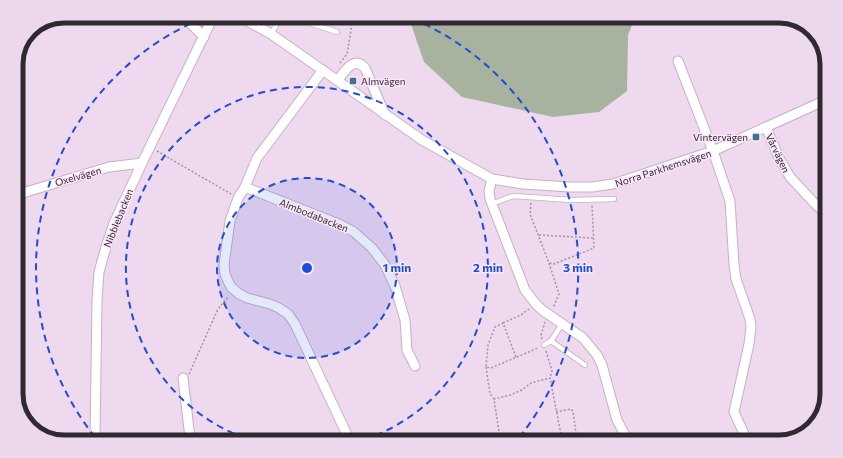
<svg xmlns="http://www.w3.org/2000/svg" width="843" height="458" viewBox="0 0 843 458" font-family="Commissioner,sans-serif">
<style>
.green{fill:#a7b29f}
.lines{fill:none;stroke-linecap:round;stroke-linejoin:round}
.service-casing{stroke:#c5b0c5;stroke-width:6}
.minor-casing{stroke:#c5b0c5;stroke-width:11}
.path{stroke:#a392a3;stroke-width:1.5;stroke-dasharray:2 2;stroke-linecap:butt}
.service{stroke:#fff;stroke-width:4.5}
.minor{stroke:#fff;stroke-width:9}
.ring{fill:none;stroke:#1d4ed8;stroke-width:2;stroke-dasharray:7 5}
.poi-dot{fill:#3a748d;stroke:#fce6fc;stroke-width:1.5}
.labels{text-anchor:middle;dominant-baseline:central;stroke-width:3;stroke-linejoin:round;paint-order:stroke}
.poi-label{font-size:10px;fill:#312931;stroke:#fce6fc;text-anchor:start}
.street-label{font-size:10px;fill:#312931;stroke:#fce6fc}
.rim{fill:none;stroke:#312931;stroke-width:5}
.centre{fill:#1d4ed8;stroke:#fce6fc;stroke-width:2}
.ring-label{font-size:12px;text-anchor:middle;font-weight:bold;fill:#1d4ed8;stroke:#fce6fc;stroke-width:3;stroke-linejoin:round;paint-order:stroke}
</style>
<rect width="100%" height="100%" fill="#efd9ef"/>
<path class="green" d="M 409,18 L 634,20 L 628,35 L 627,91 L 599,112 L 553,117 L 462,97 L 424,62 Z"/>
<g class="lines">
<defs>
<g id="service">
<path d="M 294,18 L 337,32"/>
<path d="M 271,34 L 281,17"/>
<path d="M 491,204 L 513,196 L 572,200 L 614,199"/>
<path d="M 551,341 L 585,365"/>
<path d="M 544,345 L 551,341 L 562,324"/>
</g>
<g id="minor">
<path d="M 187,17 L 188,21 L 204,37"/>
<path d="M 240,17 L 271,34 L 422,140 L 492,179 L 523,184 L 570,187 L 592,187 L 613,184 L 713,151 L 826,100"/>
<path d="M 678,61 L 713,151 L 730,201 L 734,265 L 736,279 L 750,319 L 751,327 L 749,344 L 734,412 L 745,436"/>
<path d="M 323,70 L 257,158 L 245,187 L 238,198 L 230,221 L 224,265 L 225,274 L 228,281 L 231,287 L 238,293 L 247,298 L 270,304 L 279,308 L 288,314 L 295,324 L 349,439"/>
<path d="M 338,80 C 344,72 354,55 365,68 L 385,115"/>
<path d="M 766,127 L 779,158 L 790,177 L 817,206 L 825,212"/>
<path d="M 492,179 L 489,191 L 490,199 L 525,290 L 535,303 L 542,310 L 583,338 L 597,355 L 602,365 L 617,420 L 628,441"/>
<path d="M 245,187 L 339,224 L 354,232 L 372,248 L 385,265 L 395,286 L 405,320 L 407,350 L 415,366"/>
<path d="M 16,195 L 109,167 L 142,163"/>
<path d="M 183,378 L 190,438"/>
<path d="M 95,437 L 97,301 L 99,272 L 106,247 L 114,223 L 142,163 L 213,17"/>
</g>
</defs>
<use href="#service" class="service-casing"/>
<use href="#minor" class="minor-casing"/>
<g class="path">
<path d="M 340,63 L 347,54 L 353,18"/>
<path d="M 157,151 L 231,194"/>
<path d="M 531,203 L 530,214 L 549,263 L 554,264 L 594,248 L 592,205"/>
<path d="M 539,235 L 593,238"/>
<path d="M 549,263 L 559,294 L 553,308"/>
<path d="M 503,323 L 521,315 L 529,309"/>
<path d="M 542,339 L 541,335 L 545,322"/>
<path d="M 546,351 L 552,371 L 550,378"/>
<path d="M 516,357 L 503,323 L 495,327 L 488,345 L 486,367 L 491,368 L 538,348"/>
<path d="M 486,367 L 490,394 L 494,399"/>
<path d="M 189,374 L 218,309 L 229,296"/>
<path d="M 556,412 L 571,409 L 573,411 L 577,441"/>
<path d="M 500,439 L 494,399 L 510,395 L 522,390 L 531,383 L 550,378 L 562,440"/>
<path d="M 493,440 L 500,439 L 501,440"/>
</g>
<use href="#service" class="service"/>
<use href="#minor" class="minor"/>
</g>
<circle cx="307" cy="268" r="90" fill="#1d4ed8" fill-opacity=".12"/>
<g class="ring">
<circle cx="307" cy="268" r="90"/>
<path d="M245 438A181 181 0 1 1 366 439"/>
<path d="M95 437A271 271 0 0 1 203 18M413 19A271 271 0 0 1 518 439"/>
</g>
<g class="poi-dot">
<rect x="349" y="77" width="8" height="8" rx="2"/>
<rect x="752" y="133" width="8" height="8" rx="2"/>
</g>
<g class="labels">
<g class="poi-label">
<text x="361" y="81">Almvägen</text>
<text x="748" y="137" text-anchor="end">Vintervägen</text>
</g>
<g class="street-label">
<text transform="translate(778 153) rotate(64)">Vårvägen</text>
<text transform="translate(663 168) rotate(-18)">Norra Parkhemsvägen</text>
<text transform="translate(78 176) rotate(-16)">Oxelvägen</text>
<text transform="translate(314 215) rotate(22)">Almbodabacken</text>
<text transform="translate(118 218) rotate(-68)">Nibblebacken</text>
</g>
</g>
<path d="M0 0H843V458H0ZM64 23H779A41 41 0 0 1 820 64V394A41 41 0 0 1 779 435H64A41 41 0 0 1 23 394V64A41 41 0 0 1 64 23Z" fill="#ecd7ec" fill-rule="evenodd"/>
<path class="rim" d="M64 23H779A41 41 0 0 1 820 64V394A41 41 0 0 1 779 435H64A41 41 0 0 1 23 394V64A41 41 0 0 1 64 23Z"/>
<circle cx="307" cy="268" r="6" class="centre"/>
<g class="ring-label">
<text x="397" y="272">1 min</text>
<text x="488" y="272">2 min</text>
<text x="578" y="272">3 min</text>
</g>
</svg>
